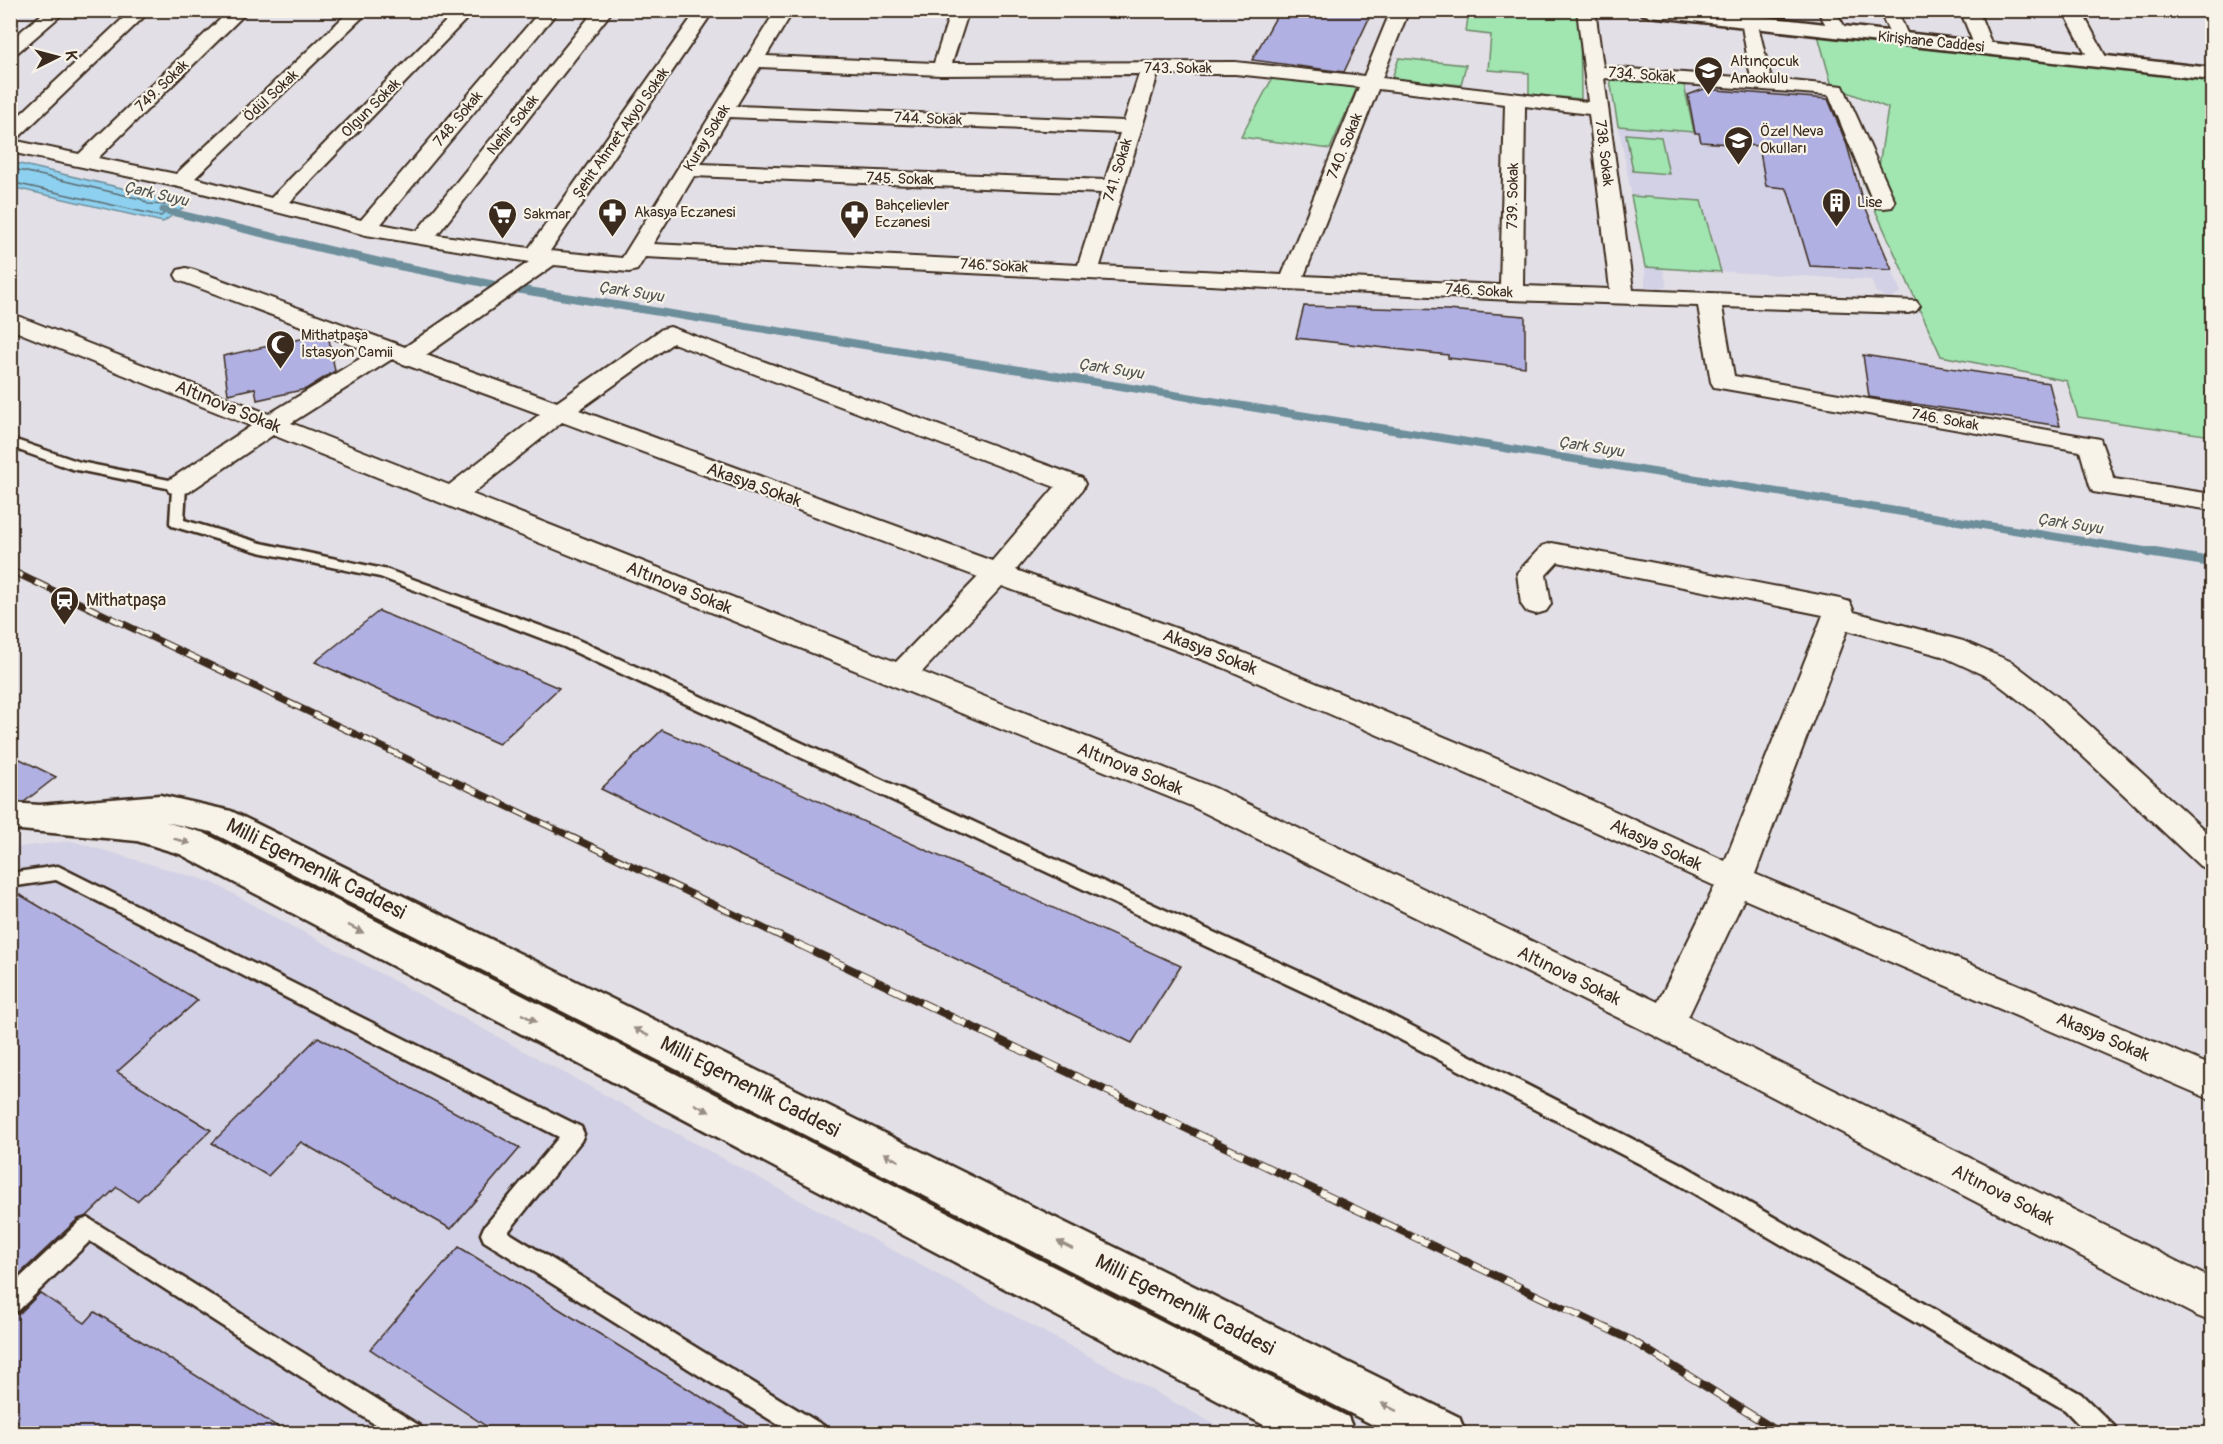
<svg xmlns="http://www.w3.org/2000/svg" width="2223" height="1444" viewBox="0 0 2223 1444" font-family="Pangolin,sans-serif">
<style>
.built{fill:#d3d1e5}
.green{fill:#a1e5b1;stroke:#6e8868;stroke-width:1.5}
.water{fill:#8ed0ef;stroke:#6d8e9b;stroke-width:1.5}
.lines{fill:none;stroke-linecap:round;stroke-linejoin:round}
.shore{stroke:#5c6c72;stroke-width:1.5}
.stream-far2{stroke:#6d8e9b;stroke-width:7}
.stream-far1{stroke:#6d8e9b;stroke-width:8}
.stream{stroke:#6d8e9b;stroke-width:10}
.building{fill:#b0b0e2;stroke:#3b2a1e;stroke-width:1.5}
.service-casing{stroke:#3b2a1e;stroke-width:5}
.minor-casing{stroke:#3b2a1e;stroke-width:4}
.tertiary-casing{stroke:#3b2a1e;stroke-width:5}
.secondary-casing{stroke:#3b2a1e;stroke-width:5}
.service{fill:#f7f3e8;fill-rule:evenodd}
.minor{fill:#f7f3e8;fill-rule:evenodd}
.tertiary{fill:#f7f3e8;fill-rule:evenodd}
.secondary{fill:#f7f3e8;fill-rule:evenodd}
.rail-far1-casing{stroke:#3b2a1e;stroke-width:7}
.rail-casing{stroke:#3b2a1e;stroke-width:8}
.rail-far1{stroke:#f7f3e8;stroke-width:4.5;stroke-dasharray:14;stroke-linecap:butt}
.rail{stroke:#f7f3e8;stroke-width:6;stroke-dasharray:17;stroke-linecap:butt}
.oneway{fill:#998e83}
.labels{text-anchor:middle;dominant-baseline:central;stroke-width:4.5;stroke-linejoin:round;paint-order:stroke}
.far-street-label{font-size:15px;fill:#3b2a1e;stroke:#f7f3e8}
.far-poi-label{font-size:15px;fill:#3b2a1e;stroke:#f7f3e8;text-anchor:start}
.far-water-label{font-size:16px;font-style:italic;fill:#505452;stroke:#f7f3e8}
.street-label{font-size:18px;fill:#3b2a1e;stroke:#f7f3e8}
.poi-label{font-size:18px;fill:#3b2a1e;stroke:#f7f3e8;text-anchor:start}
.near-street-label{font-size:21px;fill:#3b2a1e;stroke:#f7f3e8}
</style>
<rect width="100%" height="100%" fill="#e2dfe6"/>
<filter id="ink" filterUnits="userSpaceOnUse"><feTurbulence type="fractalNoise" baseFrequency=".0167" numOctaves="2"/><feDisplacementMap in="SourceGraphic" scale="12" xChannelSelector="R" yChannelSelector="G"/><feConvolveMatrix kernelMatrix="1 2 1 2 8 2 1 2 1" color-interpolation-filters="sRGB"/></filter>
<g filter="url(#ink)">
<g class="built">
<path d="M 1610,80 L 1832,96 L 1862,198 L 1901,292 L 1890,299 L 1876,292 L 1871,280 L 1663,268 L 1667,287 L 1658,289 L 1645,286 L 1645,267 Z"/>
<path d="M 72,841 L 211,882 L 1231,1433 L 11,1433 L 10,848 Z"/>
</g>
<g class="green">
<path d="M 1403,10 L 1580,11 L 1581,99 L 1529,94 L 1529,73 L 1488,70 L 1491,35 L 1466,32 L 1468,17 Z"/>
<path d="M 1818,35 L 2212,80 L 2212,436 L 2078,417 L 2067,381 L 1941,356 L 1863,183 L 1877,179 L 1888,108 L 1832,86 Z"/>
<path d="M 1399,58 L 1466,65 L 1461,85 L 1392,78 Z"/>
<path d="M 1275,73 L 1359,83 L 1330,149 L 1241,137 Z"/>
<path d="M 1610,80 L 1684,85 L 1694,132 L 1618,126 Z"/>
<path d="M 1626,134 L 1661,137 L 1669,174 L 1633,171 Z"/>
<path d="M 1631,196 L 1701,201 L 1721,272 L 1645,267 Z"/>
</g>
<path class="water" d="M 11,162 L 147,194 L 148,198 L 160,197 L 190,203 L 163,222 L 11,187 Z"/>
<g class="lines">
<path class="shore" d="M 10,168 L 141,199 L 148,204 L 169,205 L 171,208 L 161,216 L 10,182"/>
<path class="stream-far2" d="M 163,210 L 305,244"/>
<path class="stream-far1" d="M 299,243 L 384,263 L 510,288 L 2157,553"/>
<path class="stream" d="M 2148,552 L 2212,562"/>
</g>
<g class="building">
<path d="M 1280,10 L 1339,10 L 1371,14 L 1344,72 L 1252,60 Z"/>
<path d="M 1704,89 L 1828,99 L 1847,145 L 1862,199 L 1892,270 L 1810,266 L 1788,191 L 1785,188 L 1766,186 L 1759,146 L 1701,142 L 1699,133 L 1695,133 L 1688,95 Z"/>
<path d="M 1304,306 L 1447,310 L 1525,316 L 1525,367 L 1448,358 L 1448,355 L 1296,338 Z"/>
<path d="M 319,335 L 329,339 L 335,371 L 306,389 L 257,400 L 255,388 L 228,394 L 223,356 Z"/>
<path d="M 1863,355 L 2049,383 L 2060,426 L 1869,397 Z"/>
<path d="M 379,611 L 559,688 L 499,744 L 315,662 Z"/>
<path d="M 662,730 L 1181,966 L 1132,1043 L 601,789 Z"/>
<path d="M 10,754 L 56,777 L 24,802 L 10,801 Z"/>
<path d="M 10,889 L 198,1000 L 117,1072 L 211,1130 L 137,1201 L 117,1187 L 87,1216 L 78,1219 L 10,1283 Z"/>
<path d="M 318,1037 L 520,1148 L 451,1229 L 301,1142 L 268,1176 L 212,1143 Z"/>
<path d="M 459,1247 L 761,1434 L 498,1434 L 370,1349 Z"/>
<path d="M 40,1293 L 85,1323 L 95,1312 L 289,1434 L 10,1434 L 10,1316 L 20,1313 Z"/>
</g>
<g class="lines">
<defs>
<g id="service">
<path d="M 10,438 L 80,462 L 184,483 L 186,486 L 184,520 L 261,543 L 388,570 L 576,639 L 1363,1001 L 1685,1166 L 2081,1394 L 2114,1426 L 2118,1434 L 2088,1434 L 2065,1410 L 1671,1180 L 1349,1013 L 564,647 L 380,577 L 259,552 L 172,526 L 170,523 L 172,489 L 72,469 L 10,447 Z"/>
<path d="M 58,866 L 581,1127 L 584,1134 L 581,1141 L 508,1232 L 824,1426 L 828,1434 L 793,1434 L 484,1241 L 481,1234 L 484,1227 L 559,1137 L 56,880 L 10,887 L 10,873 Z"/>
<path d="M 88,1218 L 420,1426 L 424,1434 L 390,1434 L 90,1241 L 18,1311 L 10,1314 L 10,1287 L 80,1221 Z"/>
</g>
<g id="minor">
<path d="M 47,10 L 67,10 L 17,53 L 10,54 L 10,40 Z"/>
<path d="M 132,10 L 151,10 L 17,139 L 12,140 L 79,154 L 230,10 L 249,10 L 98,158 L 176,174 L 351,10 L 370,10 L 195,178 L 271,198 L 457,10 L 475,10 L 290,202 L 361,220 L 541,10 L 559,10 L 381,224 L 417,231 L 595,10 L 613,10 L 437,235 L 529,248 L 697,10 L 714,10 L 550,251 L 622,258 L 776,10 L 794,10 L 766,56 L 934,63 L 951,10 L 969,10 L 952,63 L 1235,62 L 1364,76 L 1391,10 L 1409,10 L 1382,78 L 1588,102 L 1577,10 L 1595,10 L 1603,67 L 1751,78 L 1741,21 L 1744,17 L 1756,17 L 1771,79 L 1843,86 L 1895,202 L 1892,207 L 1884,208 L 1876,207 L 1873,202 L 1829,95 L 1604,78 L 1633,290 L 1916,301 L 1920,306 L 1916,311 L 1908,313 L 1722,307 L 1734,376 L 2100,439 L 2114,479 L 2212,494 L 2212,510 L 2093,492 L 2090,486 L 2080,451 L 1714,387 L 1711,382 L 1698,306 L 1511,300 L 645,257 L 637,270 L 629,272 L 554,265 L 426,355 L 557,402 L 662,329 L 670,327 L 1082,478 L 1085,484 L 1082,490 L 1016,570 L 1244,653 L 1535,775 L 1725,861 L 1823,615 L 1558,562 L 1546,575 L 1551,604 L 1546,611 L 1536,614 L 1526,611 L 1521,604 L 1517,573 L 1542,546 L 1552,543 L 1840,599 L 1850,602 L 1854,612 L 1963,641 L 2012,662 L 2063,701 L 2212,837 L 2212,870 L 2200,866 L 2041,717 L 1990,678 L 1942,656 L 1847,630 L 1755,874 L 2212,1066 L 2212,1100 L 1744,899 L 1688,1017 L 2212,1279 L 2212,1322 L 2197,1316 L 1653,1035 L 1191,806 L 273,435 L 189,492 L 179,494 L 169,492 L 166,486 L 169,480 L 251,426 L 10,329 L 10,313 L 269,414 L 371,352 L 178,280 L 175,275 L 178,270 L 186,268 L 194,270 L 405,347 L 529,262 L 366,235 L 179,187 L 10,152 L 10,124 ZM 760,67 L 941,75 L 1139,74 L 1124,121 L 736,106 ZM 1158,74 L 1235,74 L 1359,87 L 1282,275 L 1100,266 ZM 1378,89 L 1505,104 L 1500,285 L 1304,276 ZM 1525,106 L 1589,114 L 1610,289 L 1523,286 ZM 729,117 L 1120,133 L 1105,180 L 701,164 ZM 694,176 L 1101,193 L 1078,265 L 653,244 ZM 673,343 L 1055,487 L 992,561 L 579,410 ZM 392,359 L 398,362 L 540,414 L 449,485 L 291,423 ZM 562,422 L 978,577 L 896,662 L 472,494 ZM 1002,586 L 1222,667 L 1511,793 L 1715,886 L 1658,1002 L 1215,788 L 922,672 Z"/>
<path d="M 1817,10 L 1835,10 L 1847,31 L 1844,35 L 1832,35 Z"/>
<path d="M 1879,10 L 1897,10 L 1909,38 L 1906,42 L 1894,42 Z"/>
<path d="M 1960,10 L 1978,10 L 1993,48 L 1991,52 L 1977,52 Z"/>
<path d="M 2063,10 L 2081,10 L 2108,61 L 2106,65 L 2092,65 Z"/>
</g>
<path id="tertiary" d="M 1640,10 L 1703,10 L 2212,68 L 2212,80 L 1649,16 L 1642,14 Z"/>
<path id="secondary" d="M 160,795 L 231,811 L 1459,1417 L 1466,1434 L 1391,1434 L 211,832 L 165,822 L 204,833 L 1348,1417 L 1355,1434 L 1281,1434 L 180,854 L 137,841 L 10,829 L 10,803 L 40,805 Z"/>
</defs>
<use href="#service" class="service-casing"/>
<use href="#minor" class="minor-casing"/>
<use href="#tertiary" class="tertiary-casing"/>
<use href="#secondary" class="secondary-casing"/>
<use href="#service" class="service"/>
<use href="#minor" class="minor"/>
<use href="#tertiary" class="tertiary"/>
<use href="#secondary" class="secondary"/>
<defs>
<path id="rail-far1" d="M 10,570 L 801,946"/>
<path id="rail" d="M 798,944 L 1631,1340 L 1782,1434"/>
</defs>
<use href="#rail-far1" class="rail-far1-casing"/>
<use href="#rail" class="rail-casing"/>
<use href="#rail-far1" class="rail-far1"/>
<use href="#rail" class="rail"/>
</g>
<defs><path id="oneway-solid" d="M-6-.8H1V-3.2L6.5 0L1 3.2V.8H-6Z" transform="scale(1.5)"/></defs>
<g class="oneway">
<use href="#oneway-solid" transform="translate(182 841) rotate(16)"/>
<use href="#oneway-solid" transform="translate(356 929) rotate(27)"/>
<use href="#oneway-solid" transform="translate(529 1018) rotate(27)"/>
<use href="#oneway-solid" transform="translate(641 1032) rotate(-153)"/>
<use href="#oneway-solid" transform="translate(702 1108) rotate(27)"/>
<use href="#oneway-solid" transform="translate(891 1157) rotate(-153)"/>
<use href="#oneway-solid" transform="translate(1065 1245) rotate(-153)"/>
<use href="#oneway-solid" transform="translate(1389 1407) rotate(-153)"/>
</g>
</g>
<defs>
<symbol id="school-pin" viewBox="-11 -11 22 30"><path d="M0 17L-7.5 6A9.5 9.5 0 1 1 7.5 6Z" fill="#3b2a1e" stroke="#f7f3e8"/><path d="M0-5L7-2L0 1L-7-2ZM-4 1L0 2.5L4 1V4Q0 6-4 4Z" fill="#fff"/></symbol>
<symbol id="building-pin" viewBox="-11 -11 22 30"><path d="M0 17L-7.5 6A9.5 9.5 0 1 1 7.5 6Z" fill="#3b2a1e" stroke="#f7f3e8"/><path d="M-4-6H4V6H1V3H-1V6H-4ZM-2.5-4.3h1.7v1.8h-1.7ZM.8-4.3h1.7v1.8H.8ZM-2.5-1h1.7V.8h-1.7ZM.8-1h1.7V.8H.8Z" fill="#fff"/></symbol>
<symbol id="pharmacy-pin" viewBox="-11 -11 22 30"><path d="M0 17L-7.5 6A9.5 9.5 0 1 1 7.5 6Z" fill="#3b2a1e" stroke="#f7f3e8"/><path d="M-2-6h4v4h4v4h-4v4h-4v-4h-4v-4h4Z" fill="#fff"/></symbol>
<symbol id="supermarket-pin" viewBox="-11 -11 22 30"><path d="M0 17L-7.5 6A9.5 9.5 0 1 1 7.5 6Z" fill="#3b2a1e" stroke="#f7f3e8"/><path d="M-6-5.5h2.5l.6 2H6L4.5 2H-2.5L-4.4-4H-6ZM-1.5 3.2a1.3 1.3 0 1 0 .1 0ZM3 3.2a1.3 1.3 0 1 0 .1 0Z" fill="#fff"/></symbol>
<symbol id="mosque-pin" viewBox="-11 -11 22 30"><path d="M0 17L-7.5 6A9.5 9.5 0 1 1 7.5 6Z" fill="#3b2a1e" stroke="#f7f3e8"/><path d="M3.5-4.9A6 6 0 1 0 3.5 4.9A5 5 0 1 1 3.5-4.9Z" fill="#fff"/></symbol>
<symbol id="station-pin" viewBox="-11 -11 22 30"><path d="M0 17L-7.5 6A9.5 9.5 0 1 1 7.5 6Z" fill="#3b2a1e" stroke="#f7f3e8"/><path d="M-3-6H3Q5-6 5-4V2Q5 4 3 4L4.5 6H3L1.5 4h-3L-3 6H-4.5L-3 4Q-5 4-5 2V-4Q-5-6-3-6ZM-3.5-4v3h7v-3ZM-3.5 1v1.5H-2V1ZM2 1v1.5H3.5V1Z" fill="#fff"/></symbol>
</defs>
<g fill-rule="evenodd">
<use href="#school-pin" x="1692" y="54" width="33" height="45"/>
<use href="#school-pin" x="1722" y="124" width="33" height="45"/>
<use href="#building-pin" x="1820" y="186" width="33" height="45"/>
<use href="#pharmacy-pin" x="596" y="196" width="33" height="45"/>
<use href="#supermarket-pin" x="486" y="198" width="33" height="45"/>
<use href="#pharmacy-pin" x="838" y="198" width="33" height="45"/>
<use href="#mosque-pin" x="264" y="328" width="33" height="45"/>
<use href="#station-pin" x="48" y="584" width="33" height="45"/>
</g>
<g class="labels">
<g class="far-street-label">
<text transform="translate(1931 42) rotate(6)">Kirişhane Caddesi</text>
<text x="1178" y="68">743. Sokak</text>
<text transform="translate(1642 75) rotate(4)">734. Sokak</text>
<text transform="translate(162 86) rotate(-44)">749. Sokak</text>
<text transform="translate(271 96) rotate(-43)">Ödül Sokak</text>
<text transform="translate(371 108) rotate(-45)">Olgun Sokak</text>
<text transform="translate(458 119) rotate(-50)">748. Sokak</text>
<text transform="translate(928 119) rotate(2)">744. Sokak</text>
<text transform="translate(513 125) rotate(-51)">Nehir Sokak</text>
<text transform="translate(621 133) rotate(-55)">Şehit Ahmet Akyol Sokak</text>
<text transform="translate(707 138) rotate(-59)">Kuray Sokak</text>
<text transform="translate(1345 146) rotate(-68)">740. Sokak</text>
<text transform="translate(1604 153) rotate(83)">738. Sokak</text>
<text transform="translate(1118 170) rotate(-73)">741. Sokak</text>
<text transform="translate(900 179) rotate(2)">745. Sokak</text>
<text transform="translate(1513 196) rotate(-89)">739. Sokak</text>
<text transform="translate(994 266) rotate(3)">746. Sokak</text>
<text transform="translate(1479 291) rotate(3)">746. Sokak</text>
<text transform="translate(1945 420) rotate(10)">746. Sokak</text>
</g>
<g class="far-poi-label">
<text x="1730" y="61">Altınçocuk<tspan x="1730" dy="17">Anaokulu</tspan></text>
<text x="1760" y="131">Özel Neva<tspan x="1760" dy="17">Okulları</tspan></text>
<text x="1857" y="202">Lise</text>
<text x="875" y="205">Bahçelievler<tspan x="875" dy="17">Eczanesi</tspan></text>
<text x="634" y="212">Akasya Eczanesi</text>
<text x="523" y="214">Sakmar</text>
<text x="301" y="335">Mithatpaşa<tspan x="301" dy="17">İstasyon Camii</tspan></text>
</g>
<g class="far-water-label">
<text transform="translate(156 194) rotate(13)">Çark Suyu</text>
<text transform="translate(631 292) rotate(9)">Çark Suyu</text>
<text transform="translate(1111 369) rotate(9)">Çark Suyu</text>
<text transform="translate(1591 447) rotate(9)">Çark Suyu</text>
<text transform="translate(2070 524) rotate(9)">Çark Suyu</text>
</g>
<g class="street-label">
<text transform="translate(228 407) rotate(22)">Altınova Sokak</text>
<text transform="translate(754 485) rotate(20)">Akasya Sokak</text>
<text transform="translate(679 588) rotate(22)">Altınova Sokak</text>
<text transform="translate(1210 652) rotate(21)">Akasya Sokak</text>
<text transform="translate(1130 769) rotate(22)">Altınova Sokak</text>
<text transform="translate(1656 845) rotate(25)">Akasya Sokak</text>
<text transform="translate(1569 976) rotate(26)">Altınova Sokak</text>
<text transform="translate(2103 1037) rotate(23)">Akasya Sokak</text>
<text transform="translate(2003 1195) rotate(27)">Altınova Sokak</text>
</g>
<g class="poi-label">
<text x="86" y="600">Mithatpaşa</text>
</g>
<g class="near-street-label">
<text transform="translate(316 869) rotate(27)">Milli Egemenlik Caddesi</text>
<text transform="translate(750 1087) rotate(27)">Milli Egemenlik Caddesi</text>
<text transform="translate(1185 1305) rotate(27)">Milli Egemenlik Caddesi</text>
</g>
</g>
<rect width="2223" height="1444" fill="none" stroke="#f7f3e8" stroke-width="36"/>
<rect x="18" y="18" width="2187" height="1408" fill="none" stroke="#3b2a1e" stroke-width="2" filter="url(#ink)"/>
<g transform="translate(57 57) rotate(84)" stroke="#f7f3e8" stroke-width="4.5" paint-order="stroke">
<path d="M0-4.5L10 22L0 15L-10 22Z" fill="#3b2a1e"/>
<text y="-9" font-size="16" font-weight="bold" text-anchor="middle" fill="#3b2a1e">K</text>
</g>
</svg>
